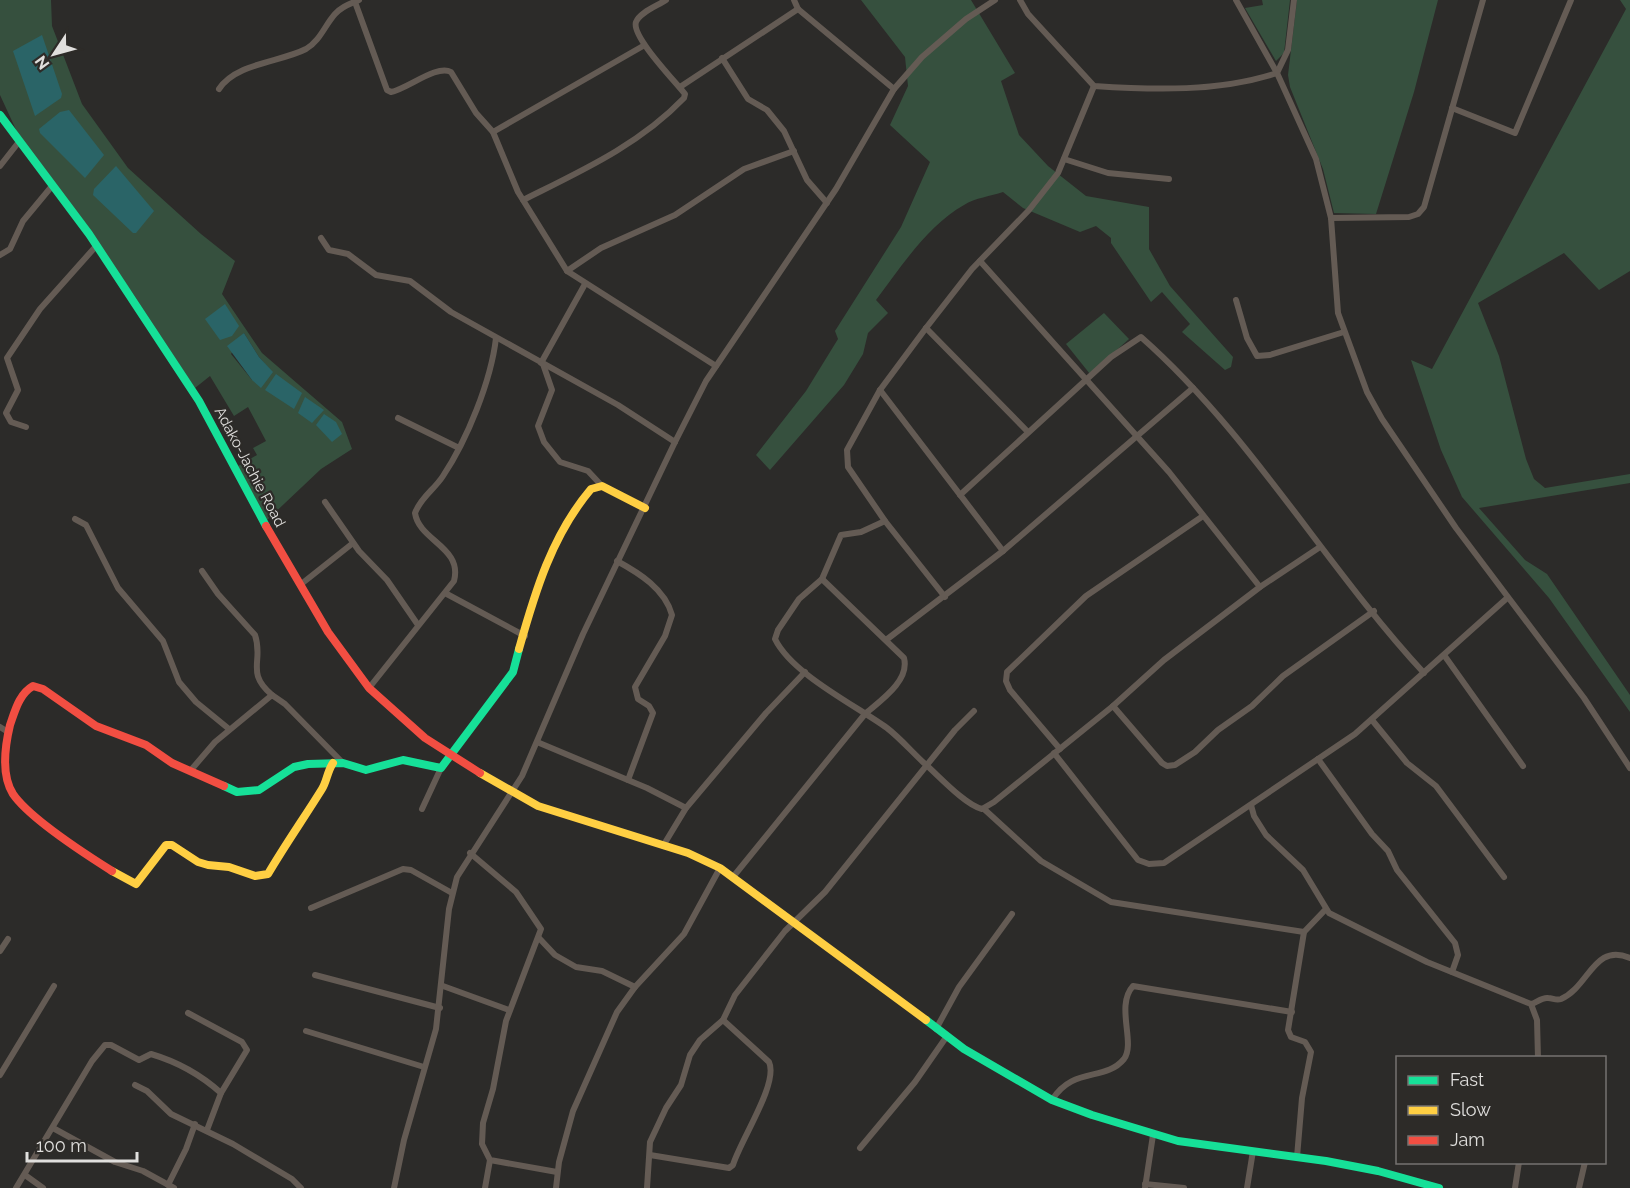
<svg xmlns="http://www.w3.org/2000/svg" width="1630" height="1188" viewBox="0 0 1630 1188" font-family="Raleway,sans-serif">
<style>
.green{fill:#36503e;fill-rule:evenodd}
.water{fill:#2a6467}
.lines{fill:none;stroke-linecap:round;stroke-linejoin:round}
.street{stroke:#645b54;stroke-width:6}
.fast{stroke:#16e098;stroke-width:8}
.slow{stroke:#ffcf43;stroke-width:8}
.jam{stroke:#f24e42;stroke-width:8}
.labels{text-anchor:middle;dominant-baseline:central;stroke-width:4.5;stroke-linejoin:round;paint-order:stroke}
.street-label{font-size:15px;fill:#e0dfdd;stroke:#2d2b28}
</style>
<rect width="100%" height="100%" fill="#2c2b29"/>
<g class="green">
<path d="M 0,0 L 51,0 L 52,26 L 82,104 L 128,168 L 201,234 L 235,261 L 222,294 L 262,353 L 342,422 L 352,449 L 321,469 L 266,521 L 238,466 L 257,455 L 253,448 L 266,441 L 248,407 L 234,416 L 210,376 L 195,388 L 134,295 L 18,134 L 0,95 ZM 244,333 L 259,357 L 272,372 L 252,380 L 231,354 Z"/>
<path d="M 861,0 L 971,0 L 1015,73 L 1001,81 L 1019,135 L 1048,166 L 1086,196 L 1149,207 L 1149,249 L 1170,286 L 1233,357 L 1231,367 L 1225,370 L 1182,332 L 1190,324 L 1162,292 L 1151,302 L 1111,243 L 1111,238 L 1096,226 L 1080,232 L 1023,208 L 1003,192 C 991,196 975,198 964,205 C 927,226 901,267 876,300 L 888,313 L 868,333 L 863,354 L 844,385 L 770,470 L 756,455 L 806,391 L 838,339 L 835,331 L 901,227 L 930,162 L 890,125 L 908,86 L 905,57 Z"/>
<path d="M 1262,0 L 1290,0 L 1284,53 L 1276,61 L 1245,8 L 1263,5 Z"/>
<path d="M 1297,0 L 1438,0 L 1414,92 L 1376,214 L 1334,213 L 1323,169 L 1290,87 L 1288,75 Z"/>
<path d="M 1620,0 L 1630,0 L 1630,271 L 1599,290 L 1564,253 L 1478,303 L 1499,356 L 1526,459 L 1534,479 L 1545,488 L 1630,474 L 1630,483 L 1479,508 L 1525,560 L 1547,574 L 1630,695 L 1630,712 L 1549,598 L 1462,497 L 1441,450 L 1411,360 L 1432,369 L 1626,9 Z"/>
<path d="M 1104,313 L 1129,339 L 1090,374 L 1066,344 Z"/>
</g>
<g class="water">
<path d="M 42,35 L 62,94 L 61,98 L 35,116 L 13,51 Z"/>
<path d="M 69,110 L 104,155 L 85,178 L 40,133 L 39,129 L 60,112 Z"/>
<path d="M 116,166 L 154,211 L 136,233 L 133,233 L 93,195 L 94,189 Z"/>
<path d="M 225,304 L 239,326 L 232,336 L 220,340 L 205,319 Z"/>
<path d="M 244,333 L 259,357 L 273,372 L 261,388 L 252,380 L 227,346 Z"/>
<path d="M 276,374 L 302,393 L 294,409 L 265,390 Z"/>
<path d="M 305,397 L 324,410 L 312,423 L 298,413 Z"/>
<path d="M 324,414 L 336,422 L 342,434 L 332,442 L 316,425 Z"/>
</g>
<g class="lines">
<g class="street">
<path d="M 794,0 L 798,9 L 894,89"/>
<path d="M 1020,0 L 1028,14 L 1094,86 C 1154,90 1219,92 1277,73 L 1288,50 L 1294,0"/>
<path d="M 1236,0 L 1277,73 L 1316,159 L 1331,218 L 1338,313 L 1367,392 L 1382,419 L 1456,528 L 1584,698 L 1630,768"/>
<path d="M 355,2 L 387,90 L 391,92 C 407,89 437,64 451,72 L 476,113 L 493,132 L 518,192 L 567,271 L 716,366"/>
<path d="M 722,58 L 748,99 L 767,110 L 784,131 L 807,180 L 827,203"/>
<path d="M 680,87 L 798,9"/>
<path d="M 219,89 C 236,63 281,62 306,49 C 320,41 325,25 335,14 C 342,6 350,4 359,0"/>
<path d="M 1452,108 L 1515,133 L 1571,0"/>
<path d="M 493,132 L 643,46"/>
<path d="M 1064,159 L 1108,173 L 1169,179"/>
<path d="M 0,166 L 18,143"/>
<path d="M 523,200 C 581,171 639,145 684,98 L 685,94 C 674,80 631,36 636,22 C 640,12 657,6 666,0"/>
<path d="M 1331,218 L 1409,217 L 1418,214 L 1424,207 L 1483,0"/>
<path d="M 321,238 L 329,250 L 348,254 L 376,275 L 410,281 L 451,312 L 618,405 L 675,442"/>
<path d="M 0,255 L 10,249 L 23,221 L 52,186"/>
<path d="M 980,261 L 1169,472 L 1260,587"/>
<path d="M 567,271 L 601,248 L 675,215 L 744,169 L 794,151"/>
<path d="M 1236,300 L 1247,338 L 1257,356 L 1270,355 L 1344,332"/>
<path d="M 926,328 L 1028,432"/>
<path d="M 541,363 L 585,284"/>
<path d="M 543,364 L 552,390 L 538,426 L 544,442 L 560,462 L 588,471 L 602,486"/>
<path d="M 880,390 L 1003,551"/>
<path d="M 398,418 L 457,447"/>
<path d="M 26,427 L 11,422 L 6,413 L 18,390 L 7,358 L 40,309 L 97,245"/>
<path d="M 960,495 L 1111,357 L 1141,337 C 1251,434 1325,566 1424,673"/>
<path d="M 325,502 L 359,551 L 387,580 L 418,625"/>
<path d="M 75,519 L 86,525 L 118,588 L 163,641 L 179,682 L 196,702 L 229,729"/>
<path d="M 885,521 L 861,532 L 841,535 L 822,579 L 799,599 L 778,630 L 775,639 C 792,674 855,705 887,728 C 900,738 912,752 924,763 C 938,775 965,805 982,809 L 994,802 L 1113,706 L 1164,660 L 1260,587 L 1320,547"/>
<path d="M 617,561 C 639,573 665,589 672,615 L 665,636 L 635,687 L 638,699 L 649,706 L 653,713 L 628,780"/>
<path d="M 202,571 L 218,594 L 255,635 C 264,661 245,672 272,695"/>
<path d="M 300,585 L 353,543"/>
<path d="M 445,593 L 525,636"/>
<path d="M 945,597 L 885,521 L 848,467 L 847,450 L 880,390 L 926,328 L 972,269 L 1029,210 L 1058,173 L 1094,86"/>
<path d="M 886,640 L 1003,551 L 1193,388"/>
<path d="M 1444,655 L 1523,766"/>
<path d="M 369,688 L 454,581 C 463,547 419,541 415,513 C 421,497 434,490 443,476 C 467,440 491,381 496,338"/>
<path d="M 1113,706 L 1162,763 L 1167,766 L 1175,765 L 1195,752 L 1218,730 L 1252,706 L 1283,676 L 1374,611"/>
<path d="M 1372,720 L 1407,763 L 1436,786 L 1504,877"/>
<path d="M 0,727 L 8,732"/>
<path d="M 537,742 L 647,788 L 686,808"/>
<path d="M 1060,749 L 1010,690 L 1006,681 L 1007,672 L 1086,596 L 1203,516"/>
<path d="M 1054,753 L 1138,860 L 1149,864 L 1164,863 L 1355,734 L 1506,599"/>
<path d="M 1318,759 L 1372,834 L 1388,851 L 1397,870 L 1455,943 L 1458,955 L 1452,972"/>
<path d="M 191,770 L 215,742 L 272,695 L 285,704 L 343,763"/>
<path d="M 1251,805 L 1254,816 L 1266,835 L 1303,870 L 1329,913 L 1427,962 L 1531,1004 L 1537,1020 L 1538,1058"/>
<path d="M 422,809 L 441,768"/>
<path d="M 984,809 L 1041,861 L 1111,902 L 1304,932"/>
<path d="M 663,846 L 686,808 L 766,713 L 805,672"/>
<path d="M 470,853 L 516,892 L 541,929 L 506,1021 L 493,1089 L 483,1123 L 482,1144 L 490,1160 L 557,1172"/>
<path d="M 733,877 L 865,714 C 880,701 910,681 904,658 L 822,579"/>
<path d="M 311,908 L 403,869 L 411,870 L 452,893"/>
<path d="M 539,938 L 555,955 L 576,967 L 602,971 L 635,987"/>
<path d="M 0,951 L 8,939"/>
<path d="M 315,975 L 440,1008"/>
<path d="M 443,986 L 509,1010"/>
<path d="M 1531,1004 C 1536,1003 1542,997 1548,998 C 1553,998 1556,1001 1561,999 C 1589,987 1594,942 1630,958"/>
<path d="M 188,1013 L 242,1042 L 247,1050 L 221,1093"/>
<path d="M 936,1029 L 959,987 L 1012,914"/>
<path d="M 306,1031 L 424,1067"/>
<path d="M 0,1075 L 54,986"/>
<path d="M 135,1085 L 147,1091 L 171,1114 L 233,1144 L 292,1179 L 301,1188"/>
<path d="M 1052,1100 C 1073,1066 1105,1082 1124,1059 C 1136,1043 1115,1006 1133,986 L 1292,1012"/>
<path d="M 53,1128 L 115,1162 L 143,1171 L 174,1188"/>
<path d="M 860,1148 L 915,1082 L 947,1036"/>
<path d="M 650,1155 L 729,1168 L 733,1165 C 740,1141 779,1083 769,1062 L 723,1020"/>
<path d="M 1297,1157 L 1302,1098 L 1311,1052 L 1305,1042 L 1291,1037 L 1288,1030 L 1304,932 L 1325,910"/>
<path d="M 25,1175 L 43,1188"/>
<path d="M 1145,1184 L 1184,1188"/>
<path d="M 168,1185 L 186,1149 L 195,1124"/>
<path d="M 16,1188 L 92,1061 L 105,1045 L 111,1045 L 139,1060 L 151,1054 C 178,1062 200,1074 221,1093 L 207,1130"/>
<path d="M 394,1188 L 404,1140 L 436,1029 L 449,909 L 457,877 L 522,776 L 583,634 L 675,442 L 706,381 L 836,189 L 894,89 L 922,57 L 966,19 L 995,0"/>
<path d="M 485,1188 L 490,1160"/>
<path d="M 556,1188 L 559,1162 L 573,1111 L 617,1012 L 635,987 L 684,934 L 720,868"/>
<path d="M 647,1188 L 650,1142 L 666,1108 L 681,1085 L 690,1055 L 700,1040 L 723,1020 L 735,995 L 785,931 L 825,892 L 955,730 L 974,711"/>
<path d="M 1145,1188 L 1153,1135"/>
<path d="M 1247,1188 L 1253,1151"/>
<path d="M 1515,1188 L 1519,1162"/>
<path d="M 1579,1188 L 1585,1162"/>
</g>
<g class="fast">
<path d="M 0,115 L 89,234 L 199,401 L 266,526"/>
<path d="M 224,786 L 237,792 L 259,790 L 294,767 L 308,764 L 343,763 L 366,770 L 403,760 L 441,768 L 513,672 L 519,649"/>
<path d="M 926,1020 L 964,1049 L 1052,1100 L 1092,1115 L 1178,1141 L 1326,1161 L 1378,1171 L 1439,1188"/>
</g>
<g class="slow">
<path d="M 519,649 C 535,592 552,535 591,489 L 602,486 L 645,508"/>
<path d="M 480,773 L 538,806 L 688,853 L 720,868 L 926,1020"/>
<path d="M 112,871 L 136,884 L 166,845 L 172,845 L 198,862 L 208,865 L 229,867 L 255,876 L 268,874 C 285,845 304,818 322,789 C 327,781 327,772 333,763"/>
</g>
<g class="jam">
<path d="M 266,526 L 328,632 L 369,688 L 425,738 L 480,773"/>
<path d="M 112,871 C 85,854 30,819 13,794 C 1,775 5,746 10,725 C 15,711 19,694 33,686 L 43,689 L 96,726 L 146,745 L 172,763 L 224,786"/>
</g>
</g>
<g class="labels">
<g class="street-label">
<text transform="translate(250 467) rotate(62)">Adako-Jachie Road</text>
</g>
</g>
<rect x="1396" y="1056" width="210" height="108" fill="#2d2b28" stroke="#757370" stroke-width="1.5"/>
<rect x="1408" y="1076" width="30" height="9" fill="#16e098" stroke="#757370" stroke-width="1.5"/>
<text x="1450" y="1086" font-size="18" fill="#e0dfdd">Fast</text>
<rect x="1408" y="1106" width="30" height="9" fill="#ffcf43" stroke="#757370" stroke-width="1.5"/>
<text x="1450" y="1116" font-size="18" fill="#e0dfdd">Slow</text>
<rect x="1408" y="1136" width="30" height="9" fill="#f24e42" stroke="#757370" stroke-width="1.5"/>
<text x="1450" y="1146" font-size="18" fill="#e0dfdd">Jam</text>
<g transform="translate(54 54) rotate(234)" stroke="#2d2b28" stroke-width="4.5" paint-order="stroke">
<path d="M0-4.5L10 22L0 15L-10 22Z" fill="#e0dfdd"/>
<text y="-9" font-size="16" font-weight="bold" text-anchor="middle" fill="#e0dfdd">N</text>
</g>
<path d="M27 1152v9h110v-9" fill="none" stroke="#e0dfdd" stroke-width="3"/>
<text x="36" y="1152" font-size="18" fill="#e0dfdd" stroke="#2d2b28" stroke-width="4.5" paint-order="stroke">100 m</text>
</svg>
